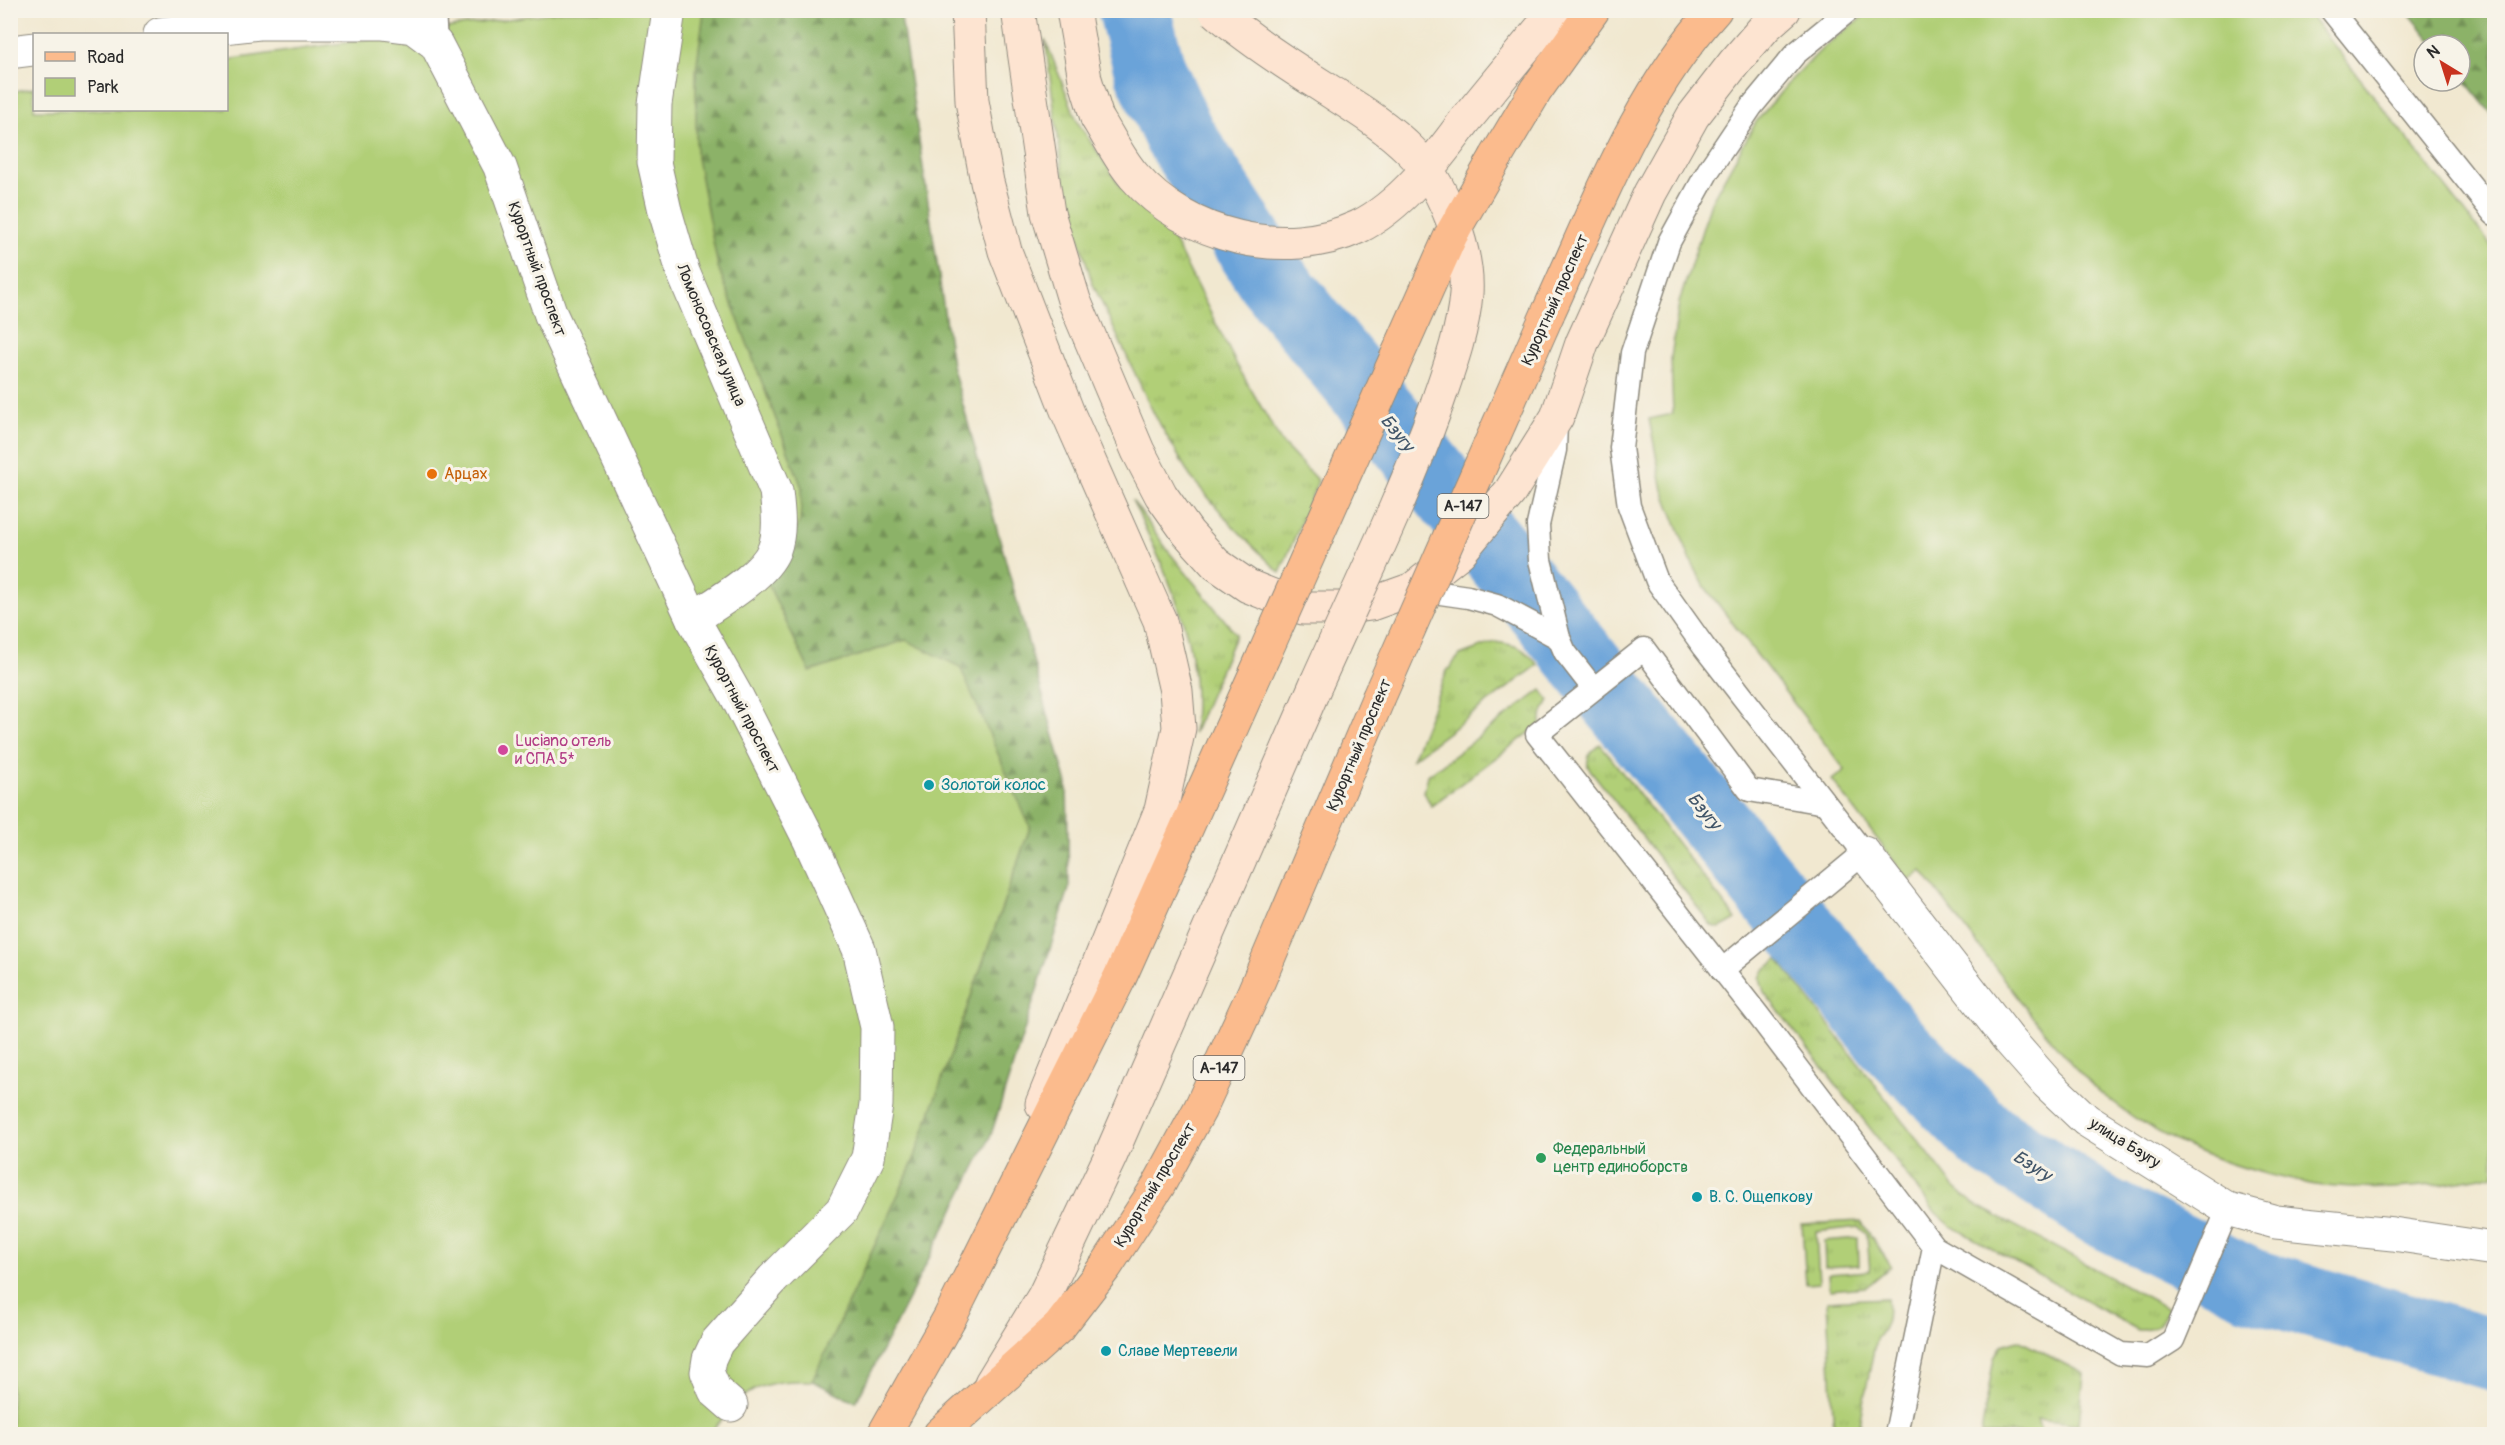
<svg xmlns="http://www.w3.org/2000/svg" width="2505" height="1445" viewBox="0 0 2505 1445" font-family="Pangolin,sans-serif">
<style>
.grass{fill:url(#grass-tufts);stroke:#6e7d51;stroke-width:1.5}
.forest{fill:url(#forest-firs);stroke:#5c6e4a;stroke-width:1.5}
.green{fill:#b1cf77;stroke:#6e7d51;stroke-width:1.5}
.lines{fill:none;stroke-linecap:round;stroke-linejoin:round}
.river{stroke:#6aa3d9;stroke-width:72}
.lane-casing{stroke:#8e8a7e;stroke-width:25}
.street-casing{stroke:#8e8a7e;stroke-width:35}
.secondary-casing{stroke:#8e8a7e;stroke-width:35}
.primary-casing{stroke:#8e8a7e;stroke-width:35}
.lane{stroke:#fff;stroke-width:22}
.street{stroke:#fff;stroke-width:33}
.secondary{stroke:#fde4d1;stroke-width:33}
.primary{stroke:#fbbb8d;stroke-width:33}
.secondary-bridge-casing{stroke:#8e8a7e;stroke-width:35;stroke-linecap:butt}
.primary-bridge-casing{stroke:#8e8a7e;stroke-width:35;stroke-linecap:butt}
.secondary-bridge{stroke:#fde4d1;stroke-width:33}
.primary-bridge{stroke:#fbbb8d;stroke-width:33}
.food-dot{fill:#e8710a;stroke:#f7f3e8;stroke-width:2}
.hotel-dot{fill:#d1479c;stroke:#f7f3e8;stroke-width:2}
.culture-dot{fill:#0f9aa8;stroke:#f7f3e8;stroke-width:2}
.leisure-dot{fill:#2e9e5b;stroke:#f7f3e8;stroke-width:2}
.labels{text-anchor:middle;dominant-baseline:central;stroke-width:6;stroke-linejoin:round;paint-order:stroke}
.shield{fill:#f7f3e8;stroke:#686764;stroke-width:1.5}
.shield-label{font-size:15px;font-weight:bold;fill:#2b2b2b}
.street-label{font-size:16px;fill:#2b2b2b;stroke:#f7f3e8}
.food-label{font-size:16px;fill:#c56008;stroke:#f7f3e8;text-anchor:start}
.hotel-label{font-size:16px;fill:#b23c85;stroke:#f7f3e8;text-anchor:start}
.culture-label{font-size:16px;fill:#0d838f;stroke:#f7f3e8;text-anchor:start}
.leisure-label{font-size:16px;fill:#27864d;stroke:#f7f3e8;text-anchor:start}
.water-label{font-size:18px;font-style:italic;fill:#415568;stroke:#f7f3e8}
</style>
<defs>
<pattern id="grass-tufts" width="24" height="20" patternUnits="userSpaceOnUse" patternTransform="scale(1.5)"><rect width="24" height="20" fill="#b1cf77"/><path d="M3 7l-1-3M5 7V3M7 7l1-3M15 17l-1-3M17 17v-4M19 17l1-3" fill="none" stroke="#98b267"/></pattern>
<pattern id="forest-firs" width="22" height="20" patternUnits="userSpaceOnUse" patternTransform="scale(1.5)"><rect width="22" height="20" fill="#8cb268"/><path d="M5 1l3.5 6h-7zM16 11l3.5 6h-7z" fill="#739156"/></pattern>
</defs>
<rect width="100%" height="100%" fill="#f7f3e8"/>
<filter id="ink" filterUnits="userSpaceOnUse"><feTurbulence type="fractalNoise" baseFrequency=".0167" numOctaves="2"/><feDisplacementMap in="SourceGraphic" scale="12" xChannelSelector="R" yChannelSelector="G"/><feConvolveMatrix kernelMatrix="1 2 1 2 8 2 1 2 1" color-interpolation-filters="sRGB"/></filter>
<filter id="wash" filterUnits="userSpaceOnUse"><feTurbulence type="fractalNoise" baseFrequency=".008" numOctaves="4" result="noise"/><feDisplacementMap in="SourceGraphic" scale="24" xChannelSelector="R" yChannelSelector="G"/><feGaussianBlur stdDeviation="1.35" result="paint"/><feColorMatrix in="noise" values="0 0 0 0 0 0 0 0 0 0 0 0 0 0 0 0 0 1.4 0 .05"/><feComposite in="paint" operator="in"/></filter>
<g filter="url(#wash)">
<rect width="100%" height="100%" fill="#f1e8d0"/>
<g class="grass">
<path d="M 1045,39 L 1078,123 L 1119,184 L 1167,227 L 1238,367 L 1282,443 L 1318,481 L 1280,573 L 1231,524 L 1190,476 L 1154,414 L 1092,282 L 1065,190 Z"/>
<path d="M 1132,500 L 1169,552 L 1236,634 L 1193,734 C 1204,644 1169,579 1132,500 Z"/>
<path d="M 1495,642 C 1517,645 1524,647 1538,665 L 1412,759 L 1447,671 L 1460,655 Z"/>
<path d="M 1541,690 L 1549,700 L 1541,716 L 1541,724 L 1431,806 L 1424,792 L 1428,775 Z"/>
<path d="M 1600,744 L 1736,919 L 1720,928 L 1712,926 L 1588,767 C 1586,755 1592,751 1600,744 Z"/>
<path d="M 1778,959 L 1954,1187 L 1973,1203 L 2169,1309 C 2162,1322 2155,1331 2138,1330 L 1951,1226 L 1936,1213 L 1764,992 L 1760,978 L 1764,970 Z"/>
<path d="M 1861,1221 L 1891,1266 L 1866,1287 L 1830,1290 L 1829,1274 L 1870,1271 L 1867,1235 L 1859,1227 L 1816,1232 L 1819,1283 L 1806,1284 L 1802,1224 Z"/>
<path d="M 1858,1238 L 1859,1265 L 1825,1267 L 1824,1241 Z"/>
<path d="M 1887,1298 C 1889,1315 1888,1326 1876,1339 L 1857,1434 L 1834,1434 L 1827,1301 Z"/>
<path d="M 2018,1340 L 2084,1374 L 2079,1424 L 2037,1419 L 2042,1434 L 1981,1434 L 1994,1357 L 2001,1345 Z"/>
</g>
<g class="forest">
<path d="M 704,11 L 900,11 L 952,365 L 1067,784 L 1069,889 L 990,1138 L 856,1402 L 812,1381 L 913,1162 L 1030,827 L 906,640 L 810,672 L 764,576 L 802,488 L 718,267 L 696,153 L 696,70 Z"/>
<path d="M 2407,11 L 2494,11 L 2494,117 L 2460,75 L 2460,45 L 2435,45 Z"/>
</g>
<g class="green">
<path d="M 1872,10 L 2307,11 L 2494,249 L 2494,1174 C 2438,1187 2382,1192 2324,1186 C 2312,1185 2300,1182 2288,1179 C 2213,1163 2135,1130 2081,1074 C 2056,1048 2034,1019 2012,990 C 1982,950 1952,911 1922,871 L 1909,881 L 1832,780 L 1845,770 L 1705,587 L 1691,561 L 1663,490 L 1649,419 L 1673,414 L 1671,358 L 1679,303 L 1711,202 L 1756,122 L 1790,81 L 1826,45 Z"/>
<path d="M 562,11 L 704,11 L 696,70 L 696,153 L 718,267 L 802,488 L 800,521 L 786,549 L 764,576 L 810,672 L 906,640 L 960,667 L 1030,827 L 913,1162 L 812,1381 C 757,1379 742,1392 710,1434 L 11,1434 L 10,92 L 34,88 L 34,110 L 226,110 L 227,60 Z"/>
</g>
<g class="lines">
<path class="river" d="M 1134,10 L 1150,70 L 1179,135 L 1272,279 L 1469,519 L 1891,1041 L 1985,1136 L 2101,1211 L 2250,1284 L 2494,1355"/>
</g>
</g>
<g filter="url(#ink)">
<g class="lines">
<defs>
<g id="lane">
<path d="M 434,10 L 436,44"/>
<path d="M 2331,10 L 2494,214"/>
<path d="M 1556,423 L 1555,450 L 1538,525 L 1540,560 L 1559,638 L 1565,652 L 1593,688"/>
<path d="M 1413,589 L 1468,597 L 1497,605 L 1559,638"/>
<path d="M 1825,803 L 1749,790 L 1644,649 L 1537,734 L 1758,1015 L 1934,1247 L 2121,1354 L 2148,1356 L 2173,1340 L 2228,1209"/>
<path d="M 1722,970 L 1864,853 L 1704,647 L 1657,581 L 1629,506 L 1621,448 L 1632,353 L 1669,242 L 1708,171 L 1751,107 L 1795,54 L 1849,10"/>
<path d="M 1896,1434 L 1934,1247"/>
</g>
<g id="street">
<path d="M 669,10 L 655,104 L 654,162 L 665,211 L 683,272 L 776,491 C 778,510 781,531 774,550 C 763,577 717,602 693,619"/>
<path d="M 160,34 L 259,23 L 382,23 L 413,27 L 436,44 L 500,167 L 551,315 L 693,619 L 737,697 L 809,839 L 859,949 L 877,1027 L 876,1105 L 868,1158 L 842,1210 L 773,1279 L 717,1342 L 709,1359 L 707,1372 L 715,1391 L 731,1405"/>
<path d="M 10,52 L 34,49"/>
<path d="M 1864,853 L 2009,1040 L 2047,1083 L 2086,1120 L 2228,1209 L 2276,1222 L 2393,1234 L 2494,1249"/>
</g>
<g id="secondary">
<path d="M 968,10 L 972,101 L 987,182 L 1005,251 L 1068,413 L 1160,621 L 1176,691 L 1179,728 L 1161,810 L 1042,1104"/>
<path d="M 1018,10 L 1048,213 L 1074,300 L 1138,451 L 1161,495 L 1188,533 L 1216,564 L 1248,586 L 1303,608 L 1340,608 L 1371,604 L 1413,589 L 1460,552 L 1510,492 L 1557,417 L 1582,343 L 1650,193 L 1693,116 L 1734,63 L 1766,26 L 1784,10"/>
<path d="M 1073,10 L 1085,79 L 1097,118"/>
<path d="M 1464,122 L 1556,10"/>
<path d="M 991,1383 L 1044,1296 L 1110,1157 L 1317,682"/>
</g>
<g id="primary">
<path d="M 1496,157 L 1536,90 L 1593,10"/>
<path d="M 1548,313 C 1596,209 1637,96 1715,10"/>
<path d="M 884,1434 L 950,1317 L 1120,977 L 1264,655"/>
<path d="M 940,1434 L 1059,1327 L 1106,1266 L 1158,1186 L 1200,1109 L 1254,992 L 1378,699"/>
</g>
</defs>
<use href="#lane" class="lane-casing"/>
<use href="#street" class="street-casing"/>
<use href="#secondary" class="secondary-casing"/>
<use href="#primary" class="primary-casing"/>
<use href="#lane" class="lane"/>
<use href="#street" class="street"/>
<use href="#secondary" class="secondary"/>
<use href="#primary" class="primary"/>
<defs>
<g id="secondary-bridge">
<path d="M 1215,10 C 1248,39 1285,63 1322,86 C 1353,106 1384,124 1410,150 C 1442,181 1469,250 1466,294 C 1463,331 1449,369 1437,404 C 1403,499 1358,590 1317,682"/>
<path d="M 1097,118 C 1109,137 1119,159 1134,176 C 1186,237 1284,261 1358,227 C 1400,207 1437,159 1464,122"/>
</g>
<g id="primary-bridge">
<path d="M 1264,655 L 1451,235 L 1496,157"/>
<path d="M 1378,699 L 1548,313"/>
</g>
</defs>
<use href="#secondary-bridge" class="secondary-bridge-casing"/>
<use href="#primary-bridge" class="primary-bridge-casing"/>
<use href="#secondary-bridge" class="secondary-bridge"/>
<use href="#primary-bridge" class="primary-bridge"/>
</g>
</g>
<circle class="food-dot" cx="432" cy="474" r="6"/>
<circle class="hotel-dot" cx="503" cy="750" r="6"/>
<g class="culture-dot">
<circle cx="929" cy="785" r="6"/>
<circle cx="1697" cy="1197" r="6"/>
<circle cx="1106" cy="1351" r="6"/>
</g>
<circle class="leisure-dot" cx="1541" cy="1158" r="6"/>
<g class="labels">
<g class="shield">
<rect x="1437.5" y="494" width="51" height="24" rx="4.5"/>
<rect x="1193.5" y="1056" width="51" height="24" rx="4.5"/>
</g>
<g class="shield-label">
<text x="1463" y="506">А-147</text>
<text x="1219" y="1068">А-147</text>
</g>
<g class="street-label">
<text transform="translate(537 269) rotate(70)">Курортный проспект</text>
<text transform="translate(1555 300) rotate(-66)">Курортный проспект</text>
<text transform="translate(711 335) rotate(67)">Ломоносовская улица</text>
<text transform="translate(742 709) rotate(62)">Курортный проспект</text>
<text transform="translate(1359 745) rotate(-67)">Курортный проспект</text>
<text transform="translate(2125 1143) rotate(32)">улица Бзугу</text>
<text transform="translate(1155 1185) rotate(-59)">Курортный проспект</text>
</g>
<g class="food-label">
<text x="444" y="474">Арцах</text>
</g>
<g class="hotel-label">
<text x="515" y="741">Luciano отель<tspan x="515" dy="18">и СПА 5*</tspan></text>
</g>
<g class="culture-label">
<text x="941" y="785">Золотой колос</text>
<text x="1709" y="1197">В. С. Ощепкову</text>
<text x="1118" y="1351">Славе Мертевели</text>
</g>
<g class="leisure-label">
<text x="1553" y="1149">Федеральный<tspan x="1553" dy="18">центр единоборств</tspan></text>
</g>
<g class="water-label">
<text transform="translate(1397 433) rotate(51)">Бзугу</text>
<text transform="translate(1704 811) rotate(51)">Бзугу</text>
<text transform="translate(2032 1166) rotate(33)">Бзугу</text>
</g>
</g>
<rect width="2505" height="1445" fill="none" stroke="#f7f3e8" stroke-width="36"/>
<rect x="33" y="33" width="195" height="78" fill="#f7f3e8" stroke="#a5a39c" stroke-width="1.5"/>
<rect x="45" y="52" width="30" height="9" fill="#fbbb8d" stroke="#a5a39c" stroke-width="1.5"/>
<text x="87" y="63" font-size="18" fill="#2b2b2b">Road</text>
<rect x="45" y="78" width="30" height="18" fill="#b1cf77" stroke="#a5a39c" stroke-width="1.5"/>
<text x="87" y="93" font-size="18" fill="#2b2b2b">Park</text>
<g transform="translate(2442 63) rotate(322)"><circle r="28" fill="#f7f3e8" stroke="#a5a39c" stroke-width="1.5"/>
<path d="M0-4.5L10 22L0 15L-10 22Z" fill="#c8321e"/>
<text y="-9" font-size="16" font-weight="bold" text-anchor="middle" fill="#2b2b2b">N</text>
</g>
</svg>
